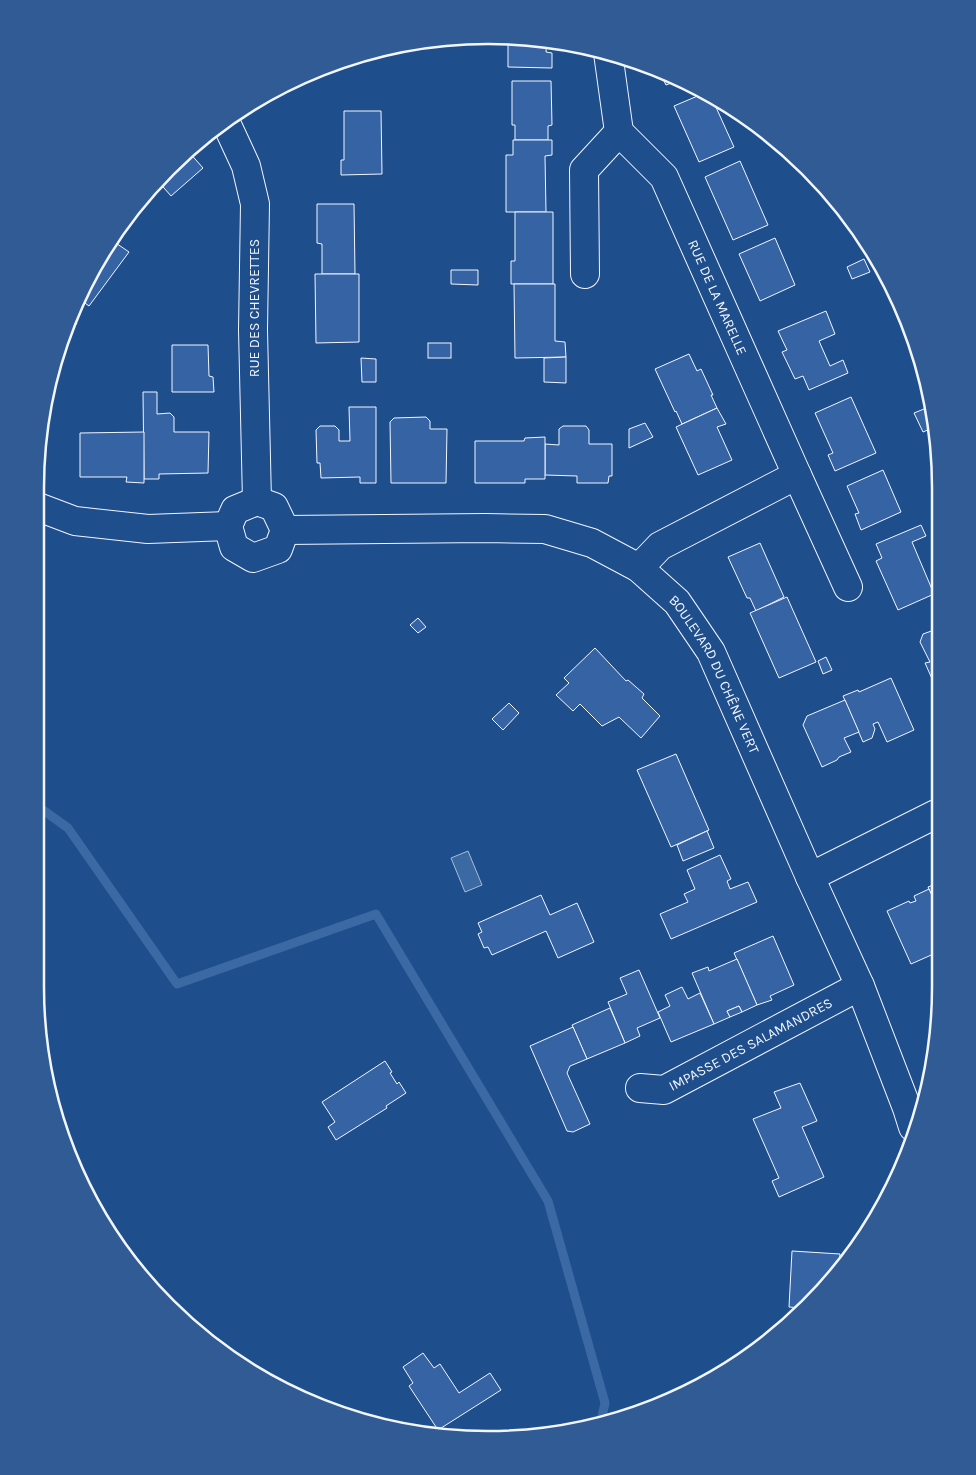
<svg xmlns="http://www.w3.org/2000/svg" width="976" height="1475" viewBox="0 0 976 1475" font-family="Karla,sans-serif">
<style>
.water{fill:#3b69a3;stroke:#a8bbd7}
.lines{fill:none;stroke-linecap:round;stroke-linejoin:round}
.stream{stroke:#3b69a3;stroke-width:9}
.building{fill:#3563a3;stroke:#f2f6ff}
.minor-casing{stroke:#f2f6ff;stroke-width:30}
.minor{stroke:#1f4e8c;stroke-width:28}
.labels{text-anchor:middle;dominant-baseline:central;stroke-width:4;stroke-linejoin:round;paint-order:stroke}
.street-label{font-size:14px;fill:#f2f6ff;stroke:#1f4e8c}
.rim{fill:none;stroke:#f2f6ff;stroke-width:2.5}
</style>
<rect width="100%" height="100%" fill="#1f4e8c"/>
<path class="water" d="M 468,851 L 482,885 L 465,892 L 451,858 Z"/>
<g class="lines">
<path class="stream" d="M 36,805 L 68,828 L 177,984 L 376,914 L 548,1201 L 605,1403 L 600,1425"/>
</g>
<g class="building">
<path d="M 508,38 L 547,39 L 546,52 L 552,53 L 552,68 L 508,67 Z"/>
<path d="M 659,71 L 679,80 L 666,85 Z"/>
<path d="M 512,81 L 551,81 L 552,125 L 548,126 L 548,140 L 515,140 L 515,125 L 512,125 Z"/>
<path d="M 707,92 L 710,94 L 734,147 L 699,162 L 674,106 Z"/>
<path d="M 344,111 L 381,111 L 382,174 L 341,175 L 341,160 L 344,160 Z"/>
<path d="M 513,140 L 552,140 L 552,155 L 545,156 L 546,212 L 506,212 L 506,155 L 513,155 Z"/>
<path d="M 188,151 L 203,168 L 171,196 L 157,180 Z"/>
<path d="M 740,161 L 768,225 L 733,240 L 705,177 Z"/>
<path d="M 317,204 L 354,204 L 355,274 L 322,274 L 322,244 L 317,243 Z"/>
<path d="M 515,212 L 553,212 L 553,284 L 511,284 L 511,261 L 515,261 Z"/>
<path d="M 775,238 L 795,285 L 760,301 L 739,254 Z"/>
<path d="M 113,241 L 129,252 L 89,306 L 78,298 L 82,288 Z"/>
<path d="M 864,259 L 870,272 L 852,279 L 847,267 Z"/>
<path d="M 451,270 L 478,270 L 478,285 L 451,284 Z"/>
<path d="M 315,274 L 359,274 L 359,342 L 316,343 Z"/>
<path d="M 514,284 L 555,284 L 555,341 L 565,342 L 566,357 L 515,358 Z"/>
<path d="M 826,311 L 835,334 L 819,341 L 830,366 L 843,360 L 848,373 L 809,390 L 803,376 L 795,379 L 782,352 L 787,350 L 778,331 Z"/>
<path d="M 72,320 L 77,323 L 66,339 Z"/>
<rect x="428" y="343" width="23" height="15"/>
<path d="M 172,345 L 208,345 L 209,376 L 213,377 L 214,392 L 172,392 Z"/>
<path d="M 689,354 L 697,371 L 701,369 L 713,395 L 711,395 L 717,408 L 682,424 L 676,411 L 675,412 L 655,369 Z"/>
<path d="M 566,357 L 566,383 L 544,382 L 544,358 Z"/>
<path d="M 361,358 L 376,359 L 376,382 L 362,382 Z"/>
<path d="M 143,392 L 157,392 L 157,414 L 170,413 L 174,417 L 174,432 L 209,432 L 208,473 L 159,474 L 159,479 L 144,479 Z"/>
<path d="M 851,397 L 876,453 L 835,471 L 828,455 L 833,453 L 815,413 Z"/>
<path d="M 349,407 L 376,407 L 376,483 L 360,483 L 360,477 L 321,478 L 320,463 L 317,463 L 316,430 L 320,426 L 335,426 L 339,430 L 339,441 L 350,441 Z"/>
<path d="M 929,407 L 933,413 L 935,427 L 923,432 L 914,413 Z"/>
<path d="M 717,408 L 726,424 L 717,427 L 732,460 L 698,475 L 676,427 Z"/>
<path d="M 426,417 L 430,421 L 430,429 L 447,429 L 446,483 L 391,483 L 390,422 L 394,418 Z"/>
<path d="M 645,423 L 653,437 L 629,448 L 629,429 Z"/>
<path d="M 563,426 L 586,426 L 589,430 L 589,444 L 612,444 L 612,476 L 609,476 L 608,483 L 577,483 L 577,476 L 545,475 L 545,444 L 559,445 L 559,429 Z"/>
<path d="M 144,432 L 144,483 L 126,482 L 127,477 L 80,477 L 80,433 Z"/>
<path d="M 545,437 L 545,479 L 525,479 L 525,483 L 475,483 L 475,441 L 524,441 L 525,438 Z"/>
<path d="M 883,470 L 901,512 L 861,530 L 855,514 L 859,513 L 847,486 Z"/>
<path d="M 921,525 L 926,536 L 912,542 L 934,594 L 898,610 L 876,561 L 882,558 L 876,544 Z"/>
<path d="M 760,543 L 784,597 L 756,611 L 750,598 L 747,598 L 728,557 Z"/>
<path d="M 787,597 L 816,662 L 779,678 L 750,613 Z"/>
<path d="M 418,618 L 426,627 L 418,633 L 410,625 Z"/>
<path d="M 939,623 L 939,692 L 938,692 L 925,663 L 930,662 L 920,642 L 923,634 L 937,629 Z"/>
<path d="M 595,648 L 626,681 L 628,680 L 644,694 L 642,698 L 660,716 L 641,738 L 619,717 L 602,726 L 580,704 L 573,711 L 556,695 L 569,683 L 564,678 Z"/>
<path d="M 826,657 L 832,670 L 823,674 L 818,661 Z"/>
<path d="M 891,678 L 914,730 L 887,742 L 878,722 L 873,724 L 875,729 L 872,738 L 863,742 L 843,696 L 858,690 L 859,692 Z"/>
<path d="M 845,700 L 859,732 L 844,738 L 851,752 L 839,757 L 837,760 L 822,767 L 803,725 L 807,716 Z"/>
<path d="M 509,703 L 519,713 L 503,730 L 492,719 Z"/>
<path d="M 676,754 L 709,830 L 671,847 L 637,770 Z"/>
<path d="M 707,831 L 714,848 L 683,861 L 677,845 Z"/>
<path d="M 720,855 L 731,879 L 727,881 L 730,889 L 748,882 L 757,902 L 671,939 L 660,914 L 688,902 L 684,894 L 695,889 L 687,870 Z"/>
<path d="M 938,883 L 938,909 L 928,887 Z"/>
<path d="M 929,889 L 938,909 L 938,952 L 911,964 L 887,911 L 909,901 L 910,903 L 916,901 L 914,896 Z"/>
<path d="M 541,895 L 550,915 L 577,903 L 594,942 L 558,958 L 546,931 L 492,955 L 488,947 L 484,948 L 478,934 L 482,932 L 478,923 Z"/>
<path d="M 773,936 L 794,985 L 770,996 L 772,1000 L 757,1005 L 734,953 Z"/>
<path d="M 737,959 L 757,1005 L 742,1012 L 739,1006 L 727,1011 L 730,1017 L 714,1024 L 692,973 L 708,967 L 709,971 Z"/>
<path d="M 639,970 L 660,1018 L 637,1028 L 640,1036 L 625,1043 L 608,1002 L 627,994 L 620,978 Z"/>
<path d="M 682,987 L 688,999 L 700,993 L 714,1024 L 671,1042 L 658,1012 L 670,1006 L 665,995 Z"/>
<path d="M 739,1006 L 742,1012 L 730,1017 L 727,1011 Z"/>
<path d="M 610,1008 L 625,1043 L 587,1059 L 572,1025 Z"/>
<path d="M 573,1027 L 587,1059 L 570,1066 L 567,1073 L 590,1124 L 573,1132 L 567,1131 L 530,1046 Z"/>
<path d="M 385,1061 L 392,1072 L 390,1073 L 397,1084 L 399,1082 L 406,1093 L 386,1106 L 387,1108 L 336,1140 L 328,1127 L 335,1122 L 322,1102 Z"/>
<path d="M 800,1083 L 817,1121 L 802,1127 L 824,1177 L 779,1197 L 772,1181 L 779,1178 L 753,1119 L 781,1108 L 774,1092 Z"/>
<path d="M 792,1251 L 840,1254 L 839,1270 L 828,1286 L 801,1308 L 789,1307 Z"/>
<path d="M 423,1353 L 434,1368 L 440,1364 L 459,1393 L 490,1373 L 501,1390 L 438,1430 L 409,1386 L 413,1383 L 403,1367 Z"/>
</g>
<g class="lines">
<defs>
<g id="minor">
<path d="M 608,53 L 619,132"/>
<path d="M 224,121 L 228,127 L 246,166 L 255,204 L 253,330 L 257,501"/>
<path id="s1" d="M 585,274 L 584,170 L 619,132 L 664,177 L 797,475 L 660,546 L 639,568"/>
<path d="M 797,475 L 848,587"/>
<path d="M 257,501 L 274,507 L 285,530 L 278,549 L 253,558 L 234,547 L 228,526 L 235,510 Z"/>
<path d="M 38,507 L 75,521 L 148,529 L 228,526"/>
<path id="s2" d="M 285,530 L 485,528 L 545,529 L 592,543 L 639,568 L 677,602 L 711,652 L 810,877 L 860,986 L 907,1108 L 913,1127"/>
<path d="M 810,877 L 936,814"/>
<path id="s3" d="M 640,1088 L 664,1090 L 860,986"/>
</g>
</defs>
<use href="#minor" class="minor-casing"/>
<use href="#minor" class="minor"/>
</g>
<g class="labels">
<g class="street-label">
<text stroke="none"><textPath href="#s1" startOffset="351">RUE DE LA MARELLE</textPath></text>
<text transform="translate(254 308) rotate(-90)">RUE DES CHEVRETTES</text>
<text stroke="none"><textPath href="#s2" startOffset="495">BOULEVARD DU CHÊNE VERT</textPath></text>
<text stroke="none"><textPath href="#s3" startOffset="122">IMPASSE DES SALAMANDRES</textPath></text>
</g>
</g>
<path d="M0 0H976V1475H0ZM488 44H488A444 444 0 0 1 932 488V987A444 444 0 0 1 488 1431H488A444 444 0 0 1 44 987V488A444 444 0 0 1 488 44Z" fill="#305b95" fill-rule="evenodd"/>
<path class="rim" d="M488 44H488A444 444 0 0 1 932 488V987A444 444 0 0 1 488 1431H488A444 444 0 0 1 44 987V488A444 444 0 0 1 488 44Z"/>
</svg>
